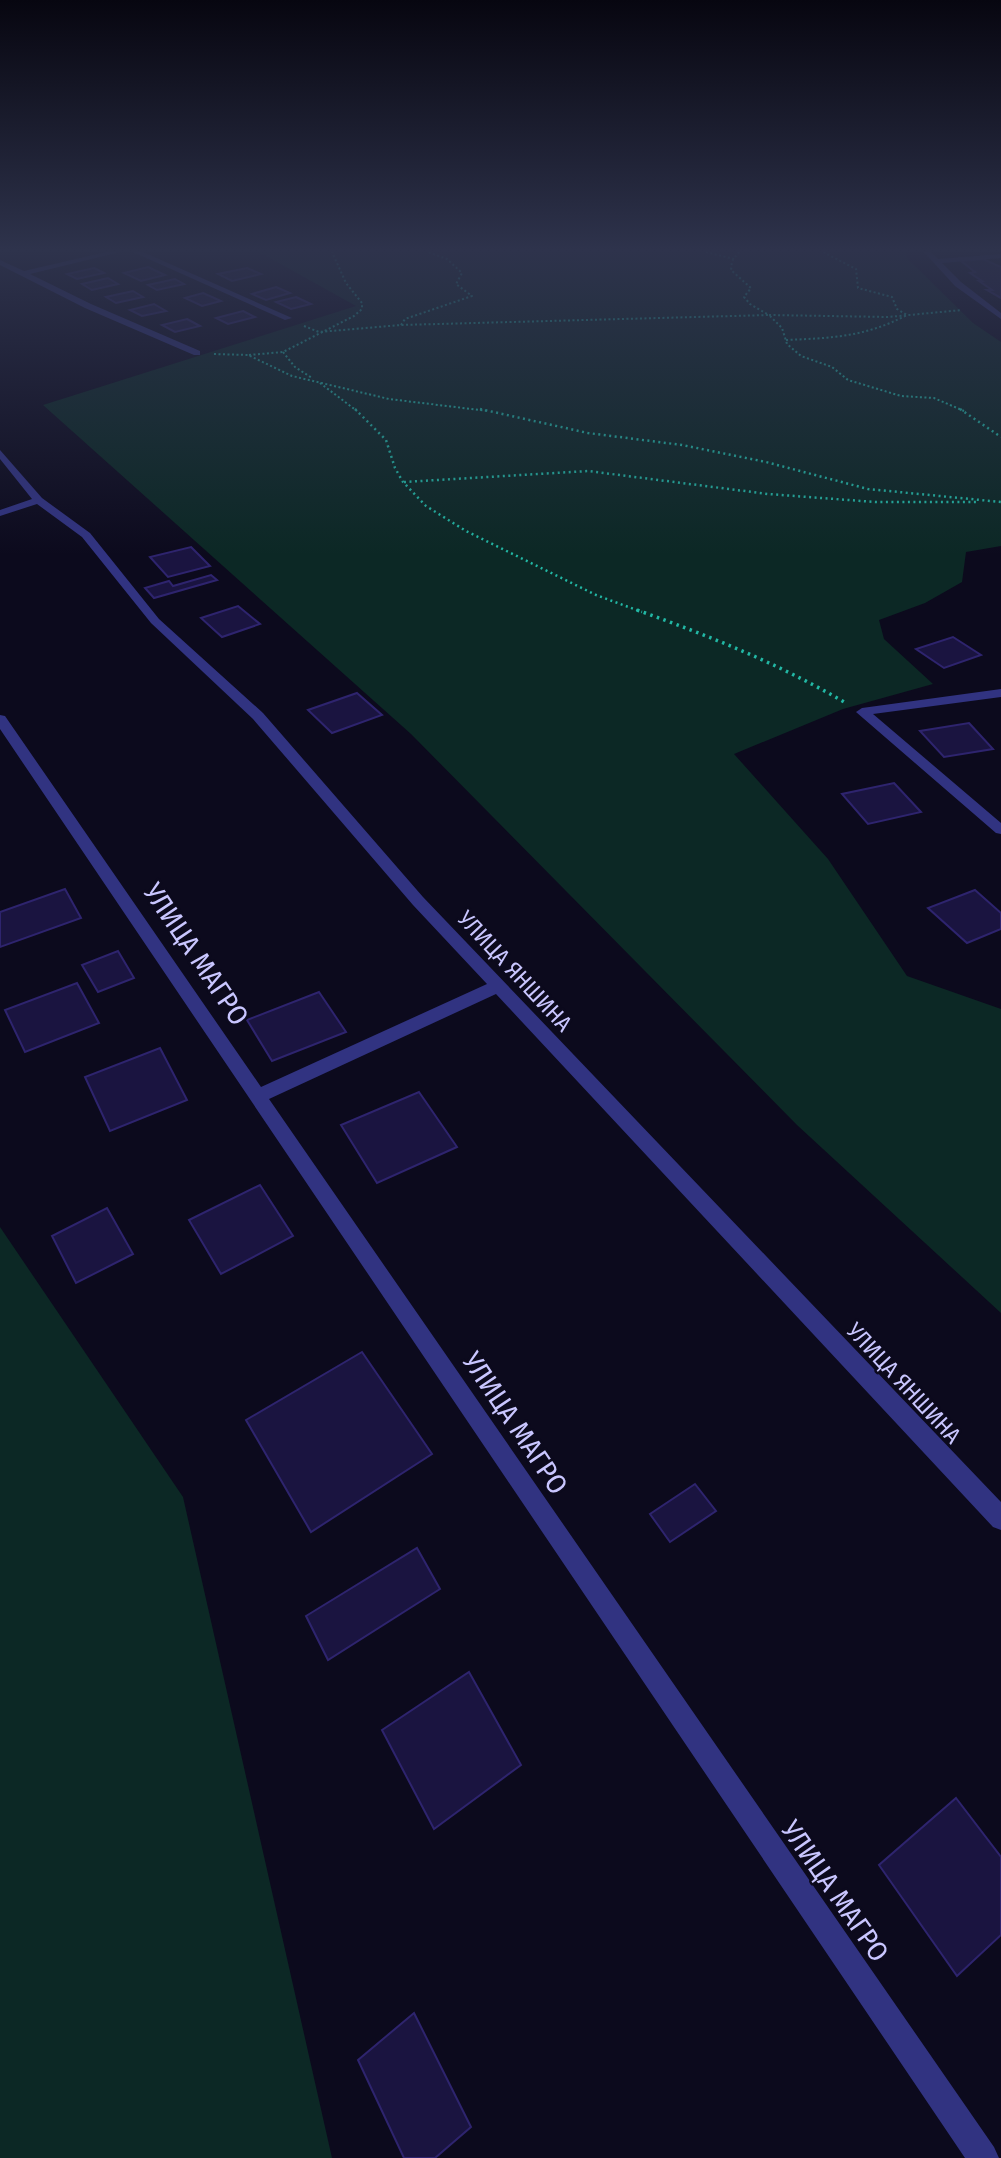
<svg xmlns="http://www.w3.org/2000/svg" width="1001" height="2158" viewBox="0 0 1001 2158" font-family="'Fira Sans Condensed',sans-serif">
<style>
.green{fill:#0c2825}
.building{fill:#1a1440;stroke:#2e246e;stroke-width:2}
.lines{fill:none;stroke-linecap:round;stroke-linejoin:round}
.path-far2{stroke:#22b7a4;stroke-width:2;stroke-dasharray:2 2.5;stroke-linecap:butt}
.path-far1{stroke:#22b7a4;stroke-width:2.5;stroke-dasharray:2 3.5;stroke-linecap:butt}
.path{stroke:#22b7a4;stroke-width:3.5;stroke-dasharray:2.5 4.5;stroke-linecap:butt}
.minor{fill:#313381;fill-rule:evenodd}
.labels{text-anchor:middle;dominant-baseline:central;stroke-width:5;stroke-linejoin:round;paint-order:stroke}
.street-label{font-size:23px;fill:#c9c6ff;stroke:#0c0a1d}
.near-street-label{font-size:28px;fill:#c9c6ff;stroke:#0c0a1d}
</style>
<rect width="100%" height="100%" fill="#0c0a1d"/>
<g class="green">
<path d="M 259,252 L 905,252 L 908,259 L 973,323 L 1001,342 L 1001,546 L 966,552 L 962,582 L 925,603 L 879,620 L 884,639 L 933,684 L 843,709 L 734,754 L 828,859 L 907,976 L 1001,1009 L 1001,1313 L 797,1125 L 411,734 L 43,405 L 356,306 Z"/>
<path d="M 0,1227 L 183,1497 L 332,2158 L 0,2158 Z"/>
</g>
<g class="building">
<path d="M 983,259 L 1001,267 L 1001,298 L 987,290 L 992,290 L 979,281 L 982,281 L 970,273 L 975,272 L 961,261 Z"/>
<path d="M 148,267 L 165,275 L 141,281 L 124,273 Z"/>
<path d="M 94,268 L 104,273 L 77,279 L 67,274 Z"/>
<path d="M 247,268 L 261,274 L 232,281 L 218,274 Z"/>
<path d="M 108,278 L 118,284 L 92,290 L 82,284 Z"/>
<path d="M 175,279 L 184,284 L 157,290 L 148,285 Z"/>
<path d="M 276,287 L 290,293 L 266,300 L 252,294 Z"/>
<path d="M 133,291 L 143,297 L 116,303 L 106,297 Z"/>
<path d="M 203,293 L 221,301 L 202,306 L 185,298 Z"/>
<path d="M 296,297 L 311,304 L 291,309 L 276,302 Z"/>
<path d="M 154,304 L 166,311 L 142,316 L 130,310 Z"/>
<path d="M 243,311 L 255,317 L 228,324 L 216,318 Z"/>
<path d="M 187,319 L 200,326 L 175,332 L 162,325 Z"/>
<path d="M 191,547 L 210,566 L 168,577 L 150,557 Z"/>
<path d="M 211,575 L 217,580 L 154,598 L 145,588 L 169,581 L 173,586 Z"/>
<path d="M 238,606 L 260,624 L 222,637 L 201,618 Z"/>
<path d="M 953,637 L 981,655 L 944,668 L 916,649 Z"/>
<path d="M 357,693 L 382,715 L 332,733 L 308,710 Z"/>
<path d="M 969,723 L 993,749 L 944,757 L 920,731 Z"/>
<path d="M 894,783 L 921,812 L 868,824 L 842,794 Z"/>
<path d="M 65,889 L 81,918 L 0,947 L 0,912 Z"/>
<path d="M 975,890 L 1001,913 L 1001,929 L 967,943 L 928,908 Z"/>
<path d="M 118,951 L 134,978 L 98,992 L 82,965 Z"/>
<path d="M 77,983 L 99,1023 L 25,1052 L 5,1010 Z"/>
<path d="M 319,992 L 346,1032 L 272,1061 L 247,1020 Z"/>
<path d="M 160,1048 L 187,1100 L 110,1131 L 85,1077 Z"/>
<path d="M 419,1092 L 457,1147 L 377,1183 L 341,1125 Z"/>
<path d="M 260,1185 L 293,1236 L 221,1274 L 189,1220 Z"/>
<path d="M 107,1208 L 133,1254 L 76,1283 L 52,1236 Z"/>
<path d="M 362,1352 L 432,1454 L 311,1532 L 246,1420 Z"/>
<path d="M 695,1484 L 716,1511 L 670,1542 L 650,1514 Z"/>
<path d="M 417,1548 L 440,1589 L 328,1660 L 306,1616 Z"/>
<path d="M 469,1672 L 521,1765 L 434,1829 L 382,1730 Z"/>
<path d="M 956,1798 L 1001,1857 L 1001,1935 L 957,1976 L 879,1865 Z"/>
<path d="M 414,2013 L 471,2127 L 435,2158 L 404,2158 L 358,2060 Z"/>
</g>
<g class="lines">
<g class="path-far2">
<path d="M 706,252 L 734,259"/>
<path d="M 739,252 L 732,261 L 731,270 L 751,288 L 744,297 L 750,304 L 769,315 L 888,317 L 962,310"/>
<path d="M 401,325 L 405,319 L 472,296 L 456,284 L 462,273 L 447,259 L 428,252"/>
<path d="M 304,326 L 319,332 L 401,325 L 769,315 L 782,328 L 787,344 L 801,356 L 832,367 L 848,380 L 901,396 L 934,398 L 964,411"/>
<path d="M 786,340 C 832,338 865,337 907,315 L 897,309 L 892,297 L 858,288 L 856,269 L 823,252"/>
<path d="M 283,352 L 295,367 L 312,378"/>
<path d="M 214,354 L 248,355 L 292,376 L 389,399 L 488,411"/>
<path d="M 249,355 L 283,352 L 354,316 L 362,309 L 362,303 L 346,283 L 332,252"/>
<path d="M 320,383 L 357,411"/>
</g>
<g class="path-far1">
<path d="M 355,409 L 386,440 L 395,468 L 403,482 L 426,506 L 466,531 L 596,595 L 642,612"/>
<path d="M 480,409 L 588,433 L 682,445 L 766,462 L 868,489 L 1001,502"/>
<path d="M 960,409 L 1001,437"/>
<path d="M 404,482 L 588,471 L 768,494 L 875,502 L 978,502"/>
</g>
<path class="path" d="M 637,610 C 712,637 777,663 846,703"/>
<g class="minor">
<path d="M 106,252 L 120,252 L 30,274 L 91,304 L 200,351 L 200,355 L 194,355 L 85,308 L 0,265 L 0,260 L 24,271 Z"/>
<path d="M 133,252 L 143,252 L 292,318 L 285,320 Z"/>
<path d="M 924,252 L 931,252 L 938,259 L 1001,254 L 1001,258 L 942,263 L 961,282 L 1001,313 L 1001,319 L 955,286 Z"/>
<path d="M 0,450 L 42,498 L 90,533 L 159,619 L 263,713 L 423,897 L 1001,1502 L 1001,1530 L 993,1527 L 496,994 L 269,1099 L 994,2147 L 999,2158 L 965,2158 L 0,729 L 0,715 L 5,716 L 261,1087 L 487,984 L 413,905 L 253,719 L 151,623 L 82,537 L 37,504 L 0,516 L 0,510 L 32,499 L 0,459 Z"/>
<path d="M 1001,689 L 1001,697 L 873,714 L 1001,823 L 1001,834 L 996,833 L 856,712 L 862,708 Z"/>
</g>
</g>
<linearGradient id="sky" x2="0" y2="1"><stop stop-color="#070610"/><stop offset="0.45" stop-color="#2e334c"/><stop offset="1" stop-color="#2e334c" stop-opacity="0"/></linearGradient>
<rect width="1001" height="555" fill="url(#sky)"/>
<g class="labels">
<g class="street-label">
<text transform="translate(515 971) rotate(47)">УЛИЦА ЯНШИНА</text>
<text transform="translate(904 1383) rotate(47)">УЛИЦА ЯНШИНА</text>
</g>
<g class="near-street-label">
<text transform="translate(196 954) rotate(56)">УЛИЦА МАГРО</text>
<text transform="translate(515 1423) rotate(56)">УЛИЦА МАГРО</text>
<text transform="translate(835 1891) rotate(55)">УЛИЦА МАГРО</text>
</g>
</g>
</svg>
